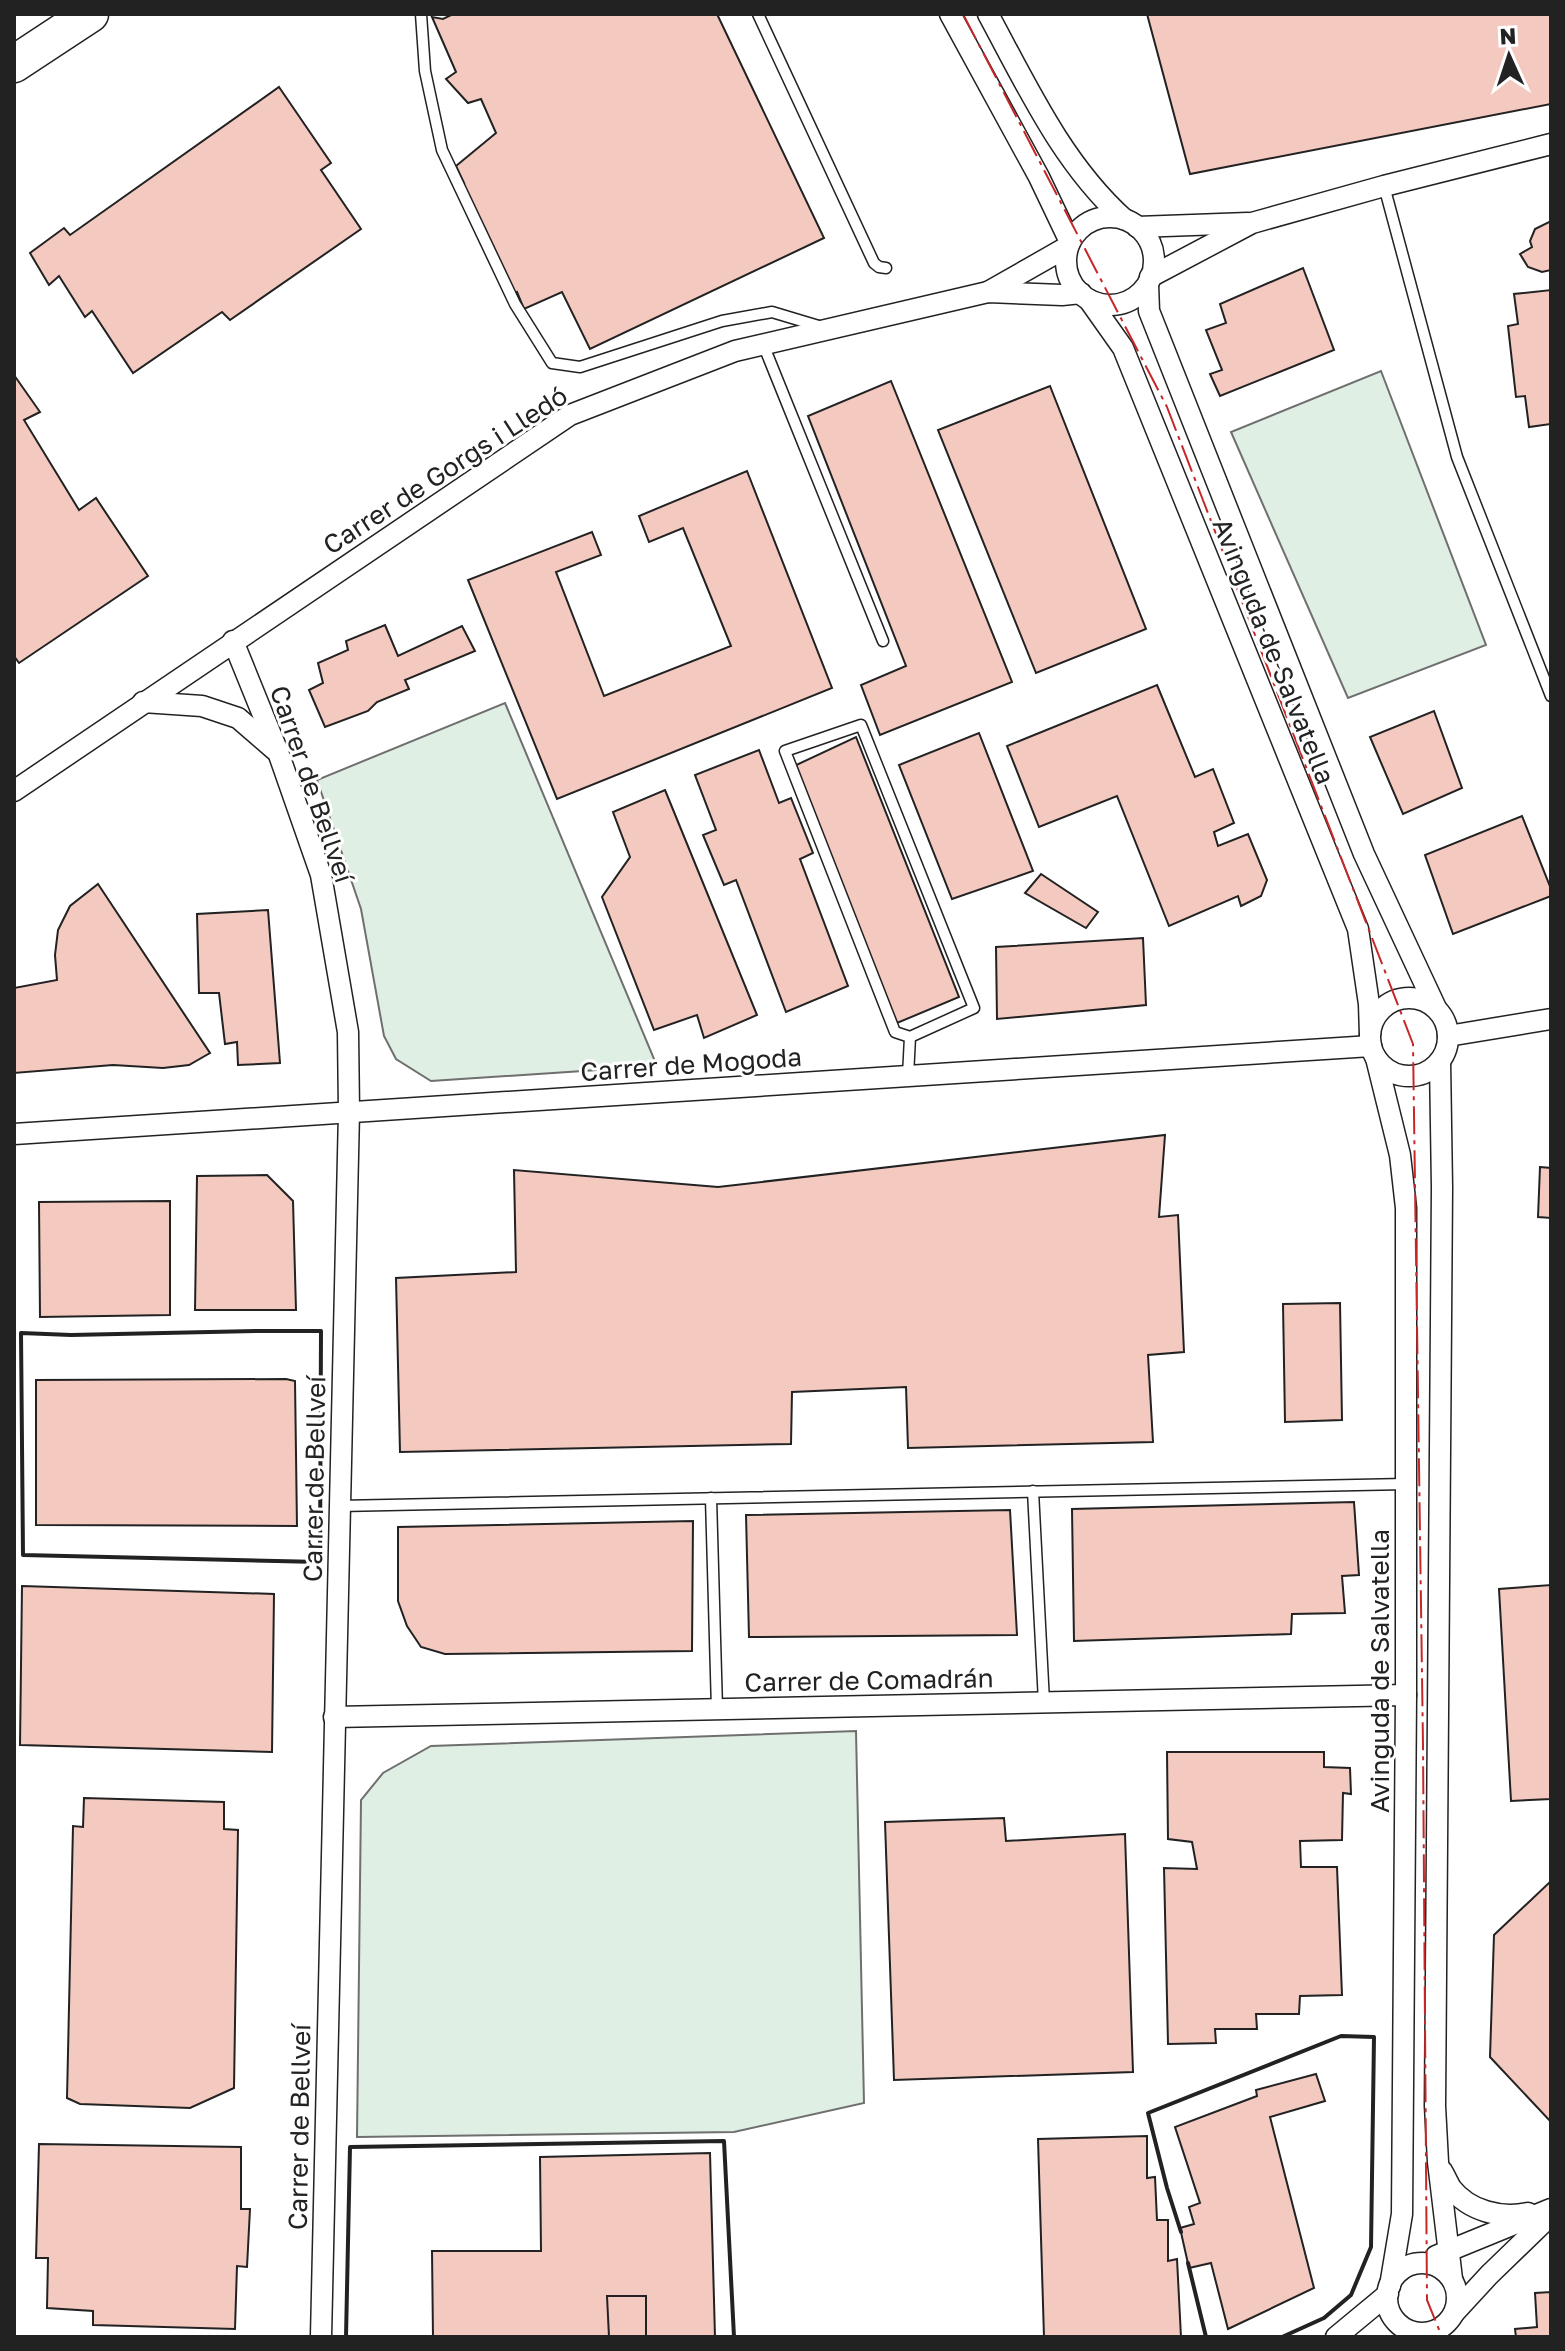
<svg xmlns="http://www.w3.org/2000/svg" width="1565" height="2351" viewBox="0 0 1565 2351" font-family="'Golos Text',sans-serif">
<style>
.green{fill:#e0efe3;stroke:#6f6f6f;stroke-width:2}
.building{fill:#f3c9c0;stroke:#222;stroke-width:2}
.lines{fill:none;stroke-linecap:round;stroke-linejoin:round}
.service-casing{stroke:#222;stroke-width:13}
.minor-casing{stroke:#222;stroke-width:23}
.motorway-casing{stroke:#222;stroke-width:39}
.service{stroke:#fff;stroke-width:10}
.minor{stroke:#fff;stroke-width:20}
.motorway{stroke:#fff;stroke-width:36}
.wall{stroke:#222;stroke-width:4}
.power{stroke:#c62828;stroke-width:2;stroke-dasharray:28 6 4 6;stroke-linecap:butt}
.labels{text-anchor:middle;dominant-baseline:central;stroke-width:6;stroke-linejoin:round;paint-order:stroke}
.street-label{font-size:26px;fill:#222;stroke:#fff}
</style>
<rect width="100%" height="100%" fill="#fff"/>
<g class="green">
<path d="M 1381,371 L 1486,645 L 1348,698 L 1231,432 Z"/>
<path d="M 505,703 L 657,1066 L 431,1081 L 396,1059 L 384,1036 L 361,909 L 317,780 Z"/>
<path d="M 856,1731 L 864,2103 L 734,2132 L 357,2137 L 361,1800 L 383,1773 L 431,1746 Z"/>
</g>
<g class="building">
<path d="M 453,14 L 717,14 L 824,238 L 590,349 L 562,292 L 524,309 L 517,292 L 512,295 L 460,184 L 464,183 L 456,166 L 496,133 L 481,99 L 468,103 L 446,79 L 456,72 L 432,17 L 443,19 Z"/>
<path d="M 1147,14 L 1551,14 L 1551,104 L 1190,174 Z"/>
<path d="M 279,87 L 331,163 L 321,170 L 361,229 L 230,320 L 222,312 L 133,373 L 92,311 L 85,317 L 59,276 L 49,285 L 30,253 L 64,228 L 70,235 Z"/>
<path d="M 1551,221 L 1551,270 L 1542,272 L 1528,267 L 1520,254 L 1532,247 L 1530,241 L 1535,229 Z"/>
<path d="M 1303,268 L 1334,350 L 1220,396 L 1210,374 L 1222,370 L 1206,330 L 1226,323 L 1220,304 Z"/>
<path d="M 1551,290 L 1551,424 L 1529,427 L 1525,396 L 1516,397 L 1508,326 L 1518,324 L 1514,294 Z"/>
<path d="M 14,375 L 40,412 L 24,420 L 79,510 L 96,498 L 148,576 L 19,663 L 14,656 Z"/>
<path d="M 891,381 L 1012,682 L 880,735 L 861,685 L 906,666 L 808,416 Z"/>
<path d="M 1050,386 L 1146,629 L 1036,673 L 938,430 Z"/>
<path d="M 747,471 L 832,688 L 557,799 L 468,580 L 592,532 L 601,555 L 556,572 L 604,696 L 731,646 L 683,528 L 649,542 L 639,516 Z"/>
<path d="M 385,625 L 398,656 L 462,626 L 475,651 L 405,680 L 409,689 L 377,702 L 368,711 L 325,727 L 309,690 L 323,683 L 318,663 L 348,650 L 346,641 Z"/>
<path d="M 1157,685 L 1195,777 L 1213,769 L 1234,823 L 1214,832 L 1218,846 L 1248,834 L 1267,880 L 1261,896 L 1241,906 L 1238,896 L 1169,926 L 1117,796 L 1039,827 L 1007,746 Z"/>
<path d="M 1434,711 L 1462,788 L 1403,814 L 1370,737 Z"/>
<path d="M 979,733 L 1033,871 L 952,899 L 899,765 Z"/>
<path d="M 856,737 L 959,997 L 897,1023 L 792,767 Z"/>
<path d="M 759,750 L 779,803 L 791,798 L 813,853 L 800,859 L 848,986 L 786,1012 L 736,880 L 724,885 L 703,835 L 716,830 L 695,775 Z"/>
<path d="M 665,790 L 757,1015 L 704,1038 L 697,1015 L 654,1030 L 602,897 L 630,857 L 613,812 Z"/>
<path d="M 1522,816 L 1551,889 L 1551,896 L 1453,934 L 1425,855 Z"/>
<path d="M 1041,874 L 1098,912 L 1086,928 L 1025,893 Z"/>
<path d="M 98,884 L 210,1053 L 189,1065 L 163,1068 L 113,1065 L 14,1073 L 14,988 L 57,980 L 55,955 L 58,930 L 70,906 Z"/>
<path d="M 268,910 L 280,1063 L 238,1065 L 237,1042 L 225,1044 L 219,993 L 199,993 L 197,914 Z"/>
<path d="M 1143,938 L 1146,1005 L 997,1019 L 996,947 Z"/>
<path d="M 1165,1135 L 1159,1217 L 1178,1215 L 1184,1352 L 1148,1355 L 1153,1442 L 908,1448 L 906,1387 L 792,1392 L 791,1444 L 400,1452 L 396,1278 L 516,1272 L 514,1170 L 718,1187 Z"/>
<path d="M 1540,1167 L 1551,1168 L 1551,1218 L 1538,1217 Z"/>
<path d="M 267,1175 L 293,1201 L 296,1310 L 195,1310 L 197,1176 Z"/>
<path d="M 170,1201 L 170,1315 L 40,1317 L 39,1202 Z"/>
<path d="M 1340,1303 L 1342,1420 L 1285,1422 L 1283,1304 Z"/>
<path d="M 286,1379 L 295,1381 L 297,1526 L 36,1525 L 36,1380 Z"/>
<path d="M 1354,1502 L 1359,1575 L 1342,1576 L 1345,1613 L 1292,1614 L 1291,1634 L 1074,1641 L 1072,1509 Z"/>
<path d="M 1010,1510 L 1017,1635 L 749,1637 L 746,1515 Z"/>
<path d="M 693,1521 L 692,1651 L 445,1654 L 421,1647 L 407,1626 L 398,1601 L 398,1527 Z"/>
<path d="M 1551,1585 L 1551,1799 L 1511,1801 L 1499,1589 Z"/>
<path d="M 22,1586 L 274,1594 L 272,1752 L 20,1745 Z"/>
<path d="M 1167,1752 L 1324,1752 L 1324,1767 L 1350,1768 L 1351,1794 L 1343,1793 L 1342,1840 L 1300,1841 L 1301,1867 L 1337,1867 L 1342,1995 L 1300,1996 L 1299,2014 L 1256,2014 L 1257,2029 L 1215,2029 L 1216,2043 L 1168,2044 L 1164,1868 L 1197,1869 L 1192,1842 L 1168,1839 Z"/>
<path d="M 84,1798 L 224,1802 L 224,1829 L 238,1830 L 234,2088 L 190,2108 L 80,2104 L 67,2098 L 73,1826 L 83,1827 Z"/>
<path d="M 1004,1818 L 1006,1841 L 1125,1834 L 1133,2072 L 894,2080 L 885,1822 Z"/>
<path d="M 1551,1881 L 1551,2122 L 1490,2057 L 1494,1935 Z"/>
<path d="M 1316,2074 L 1325,2101 L 1270,2117 L 1314,2288 L 1228,2329 L 1211,2263 L 1189,2268 L 1180,2228 L 1194,2224 L 1189,2207 L 1200,2203 L 1175,2127 L 1257,2096 L 1256,2090 Z"/>
<path d="M 1147,2136 L 1147,2178 L 1155,2177 L 1157,2220 L 1168,2220 L 1168,2261 L 1177,2259 L 1181,2337 L 1044,2337 L 1038,2139 Z"/>
<path d="M 39,2144 L 241,2147 L 241,2209 L 250,2209 L 247,2267 L 237,2266 L 235,2329 L 93,2325 L 93,2311 L 47,2308 L 48,2258 L 36,2258 Z"/>
<path d="M 710,2153 L 715,2337 L 433,2337 L 432,2251 L 541,2251 L 540,2157 Z"/>
<path d="M 1551,2292 L 1551,2337 L 1516,2337 L 1515,2329 L 1537,2327 L 1535,2293 Z"/>
<path d="M 607,2296 L 646,2296 L 646,2337 L 609,2337 Z"/>
</g>
<g class="lines">
<defs>
<g id="service">
<path d="M 421,14 L 425,71 L 442,150 L 515,304 L 552,363 L 580,367 L 722,321 L 772,312 L 822,327"/>
<path d="M 758,14 L 874,263 L 879,267 L 886,268"/>
<path d="M 1384,186 L 1457,457 L 1551,696"/>
<path d="M 763,344 L 883,641"/>
<path d="M 908,1076 L 910,1037 L 974,1008 L 861,725 L 785,751 L 895,1032 L 910,1037"/>
<path d="M 1033,1491 L 1044,1702"/>
<path d="M 711,1498 L 717,1709"/>
<path d="M 339,1506 L 1406,1484"/>
</g>
<g id="minor">
<path d="M 950,14 L 1039,177 L 1070,242"/>
<path d="M 988,14 C 1027,86 1062,163 1124,219"/>
<circle cx="1110" cy="261" r="44"/>
<path d="M 1137,227 L 1248,223"/>
<path d="M 1150,277 L 1252,223 L 1384,186 L 1551,144"/>
<path d="M 1148,284 L 1149,311 L 1364,854 L 1436,1008"/>
<path d="M 988,292 L 1067,247"/>
<path d="M 1089,300 L 1123,348 L 1358,929 L 1369,1004 L 1370,1035"/>
<path d="M 233,641 L 278,752 L 321,875 L 348,1032 L 349,1112 L 321,2337"/>
<path d="M 143,702 L 202,706 L 238,718 L 275,750"/>
<path d="M 14,791 L 570,415 L 735,351 L 988,292 L 1062,295 L 1081,293"/>
<circle cx="1409" cy="1037" r="39"/>
<path d="M 1448,1036 L 1551,1019"/>
<path d="M 1376,1058 L 1400,1155 L 1406,1208 L 1406,1695 L 1402,2214 L 1390,2286"/>
<path d="M 1440,1061 L 1442,1188 L 1435,2106 L 1438,2162 L 1452,2279"/>
<path d="M 14,1134 L 1371,1046"/>
<path d="M 334,1717 L 1406,1695"/>
<path d="M 1442,2171 C 1445,2176 1448,2183 1451,2188 C 1469,2211 1501,2219 1528,2213"/>
<path d="M 1436,2256 L 1551,2209"/>
<circle cx="1422" cy="2298" r="35"/>
<path d="M 1454,2313 L 1489,2275 L 1551,2215"/>
<path d="M 1336,2337 L 1388,2294"/>
</g>
<path id="motorway" d="M 14,64 L 90,14"/>
</defs>
<use href="#service" class="service-casing"/>
<use href="#minor" class="minor-casing"/>
<use href="#motorway" class="motorway-casing"/>
<use href="#service" class="service"/>
<use href="#minor" class="minor"/>
<use href="#motorway" class="motorway"/>
<g class="wall">
<path d="M 257,1331 L 321,1331 L 320,1562 L 23,1555 L 21,1333 L 71,1335 Z"/>
<path d="M 1181,2232 L 1167,2188 L 1148,2113 L 1341,2036 L 1374,2037 L 1371,2247 L 1351,2295 L 1324,2318 L 1282,2337"/>
<path d="M 1188,2263 L 1206,2337"/>
<path d="M 346,2337 L 350,2147 L 724,2141 L 734,2337"/>
</g>
<path class="power" d="M 963,14 L 1167,407 L 1413,1044 L 1423,1745 L 1427,2300 L 1442,2337"/>
</g>
<g class="labels">
<g class="street-label">
<text transform="translate(445 470) rotate(-33)">Carrer de Gorgs i Lledó</text>
<text transform="translate(1274 651) rotate(68)">Avinguda de Salvatella</text>
<text transform="translate(312 784) rotate(71)">Carrer de Bellveí</text>
<text transform="translate(691 1064) rotate(-4)">Carrer de Mogoda</text>
<text transform="translate(314 1479) rotate(-89)">Carrer de Bellveí</text>
<text transform="translate(1379 1671) rotate(-90)">Avinguda de Salvatella</text>
<text transform="translate(869 1680) rotate(-1)">Carrer de Comadrán</text>
<text transform="translate(299 2127) rotate(-89)">Carrer de Bellveí</text>
</g>
</g>
<rect width="1565" height="2351" fill="none" stroke="#222222" stroke-width="32"/>
<g transform="translate(1509 56) rotate(357)" stroke="#ffffff" stroke-width="6" paint-order="stroke">
<path d="M0-6L14 30L0 20L-14 30Z" fill="#222222"/>
<text y="-12" font-size="22" font-weight="bold" text-anchor="middle" fill="#222222">N</text>
</g>
</svg>
